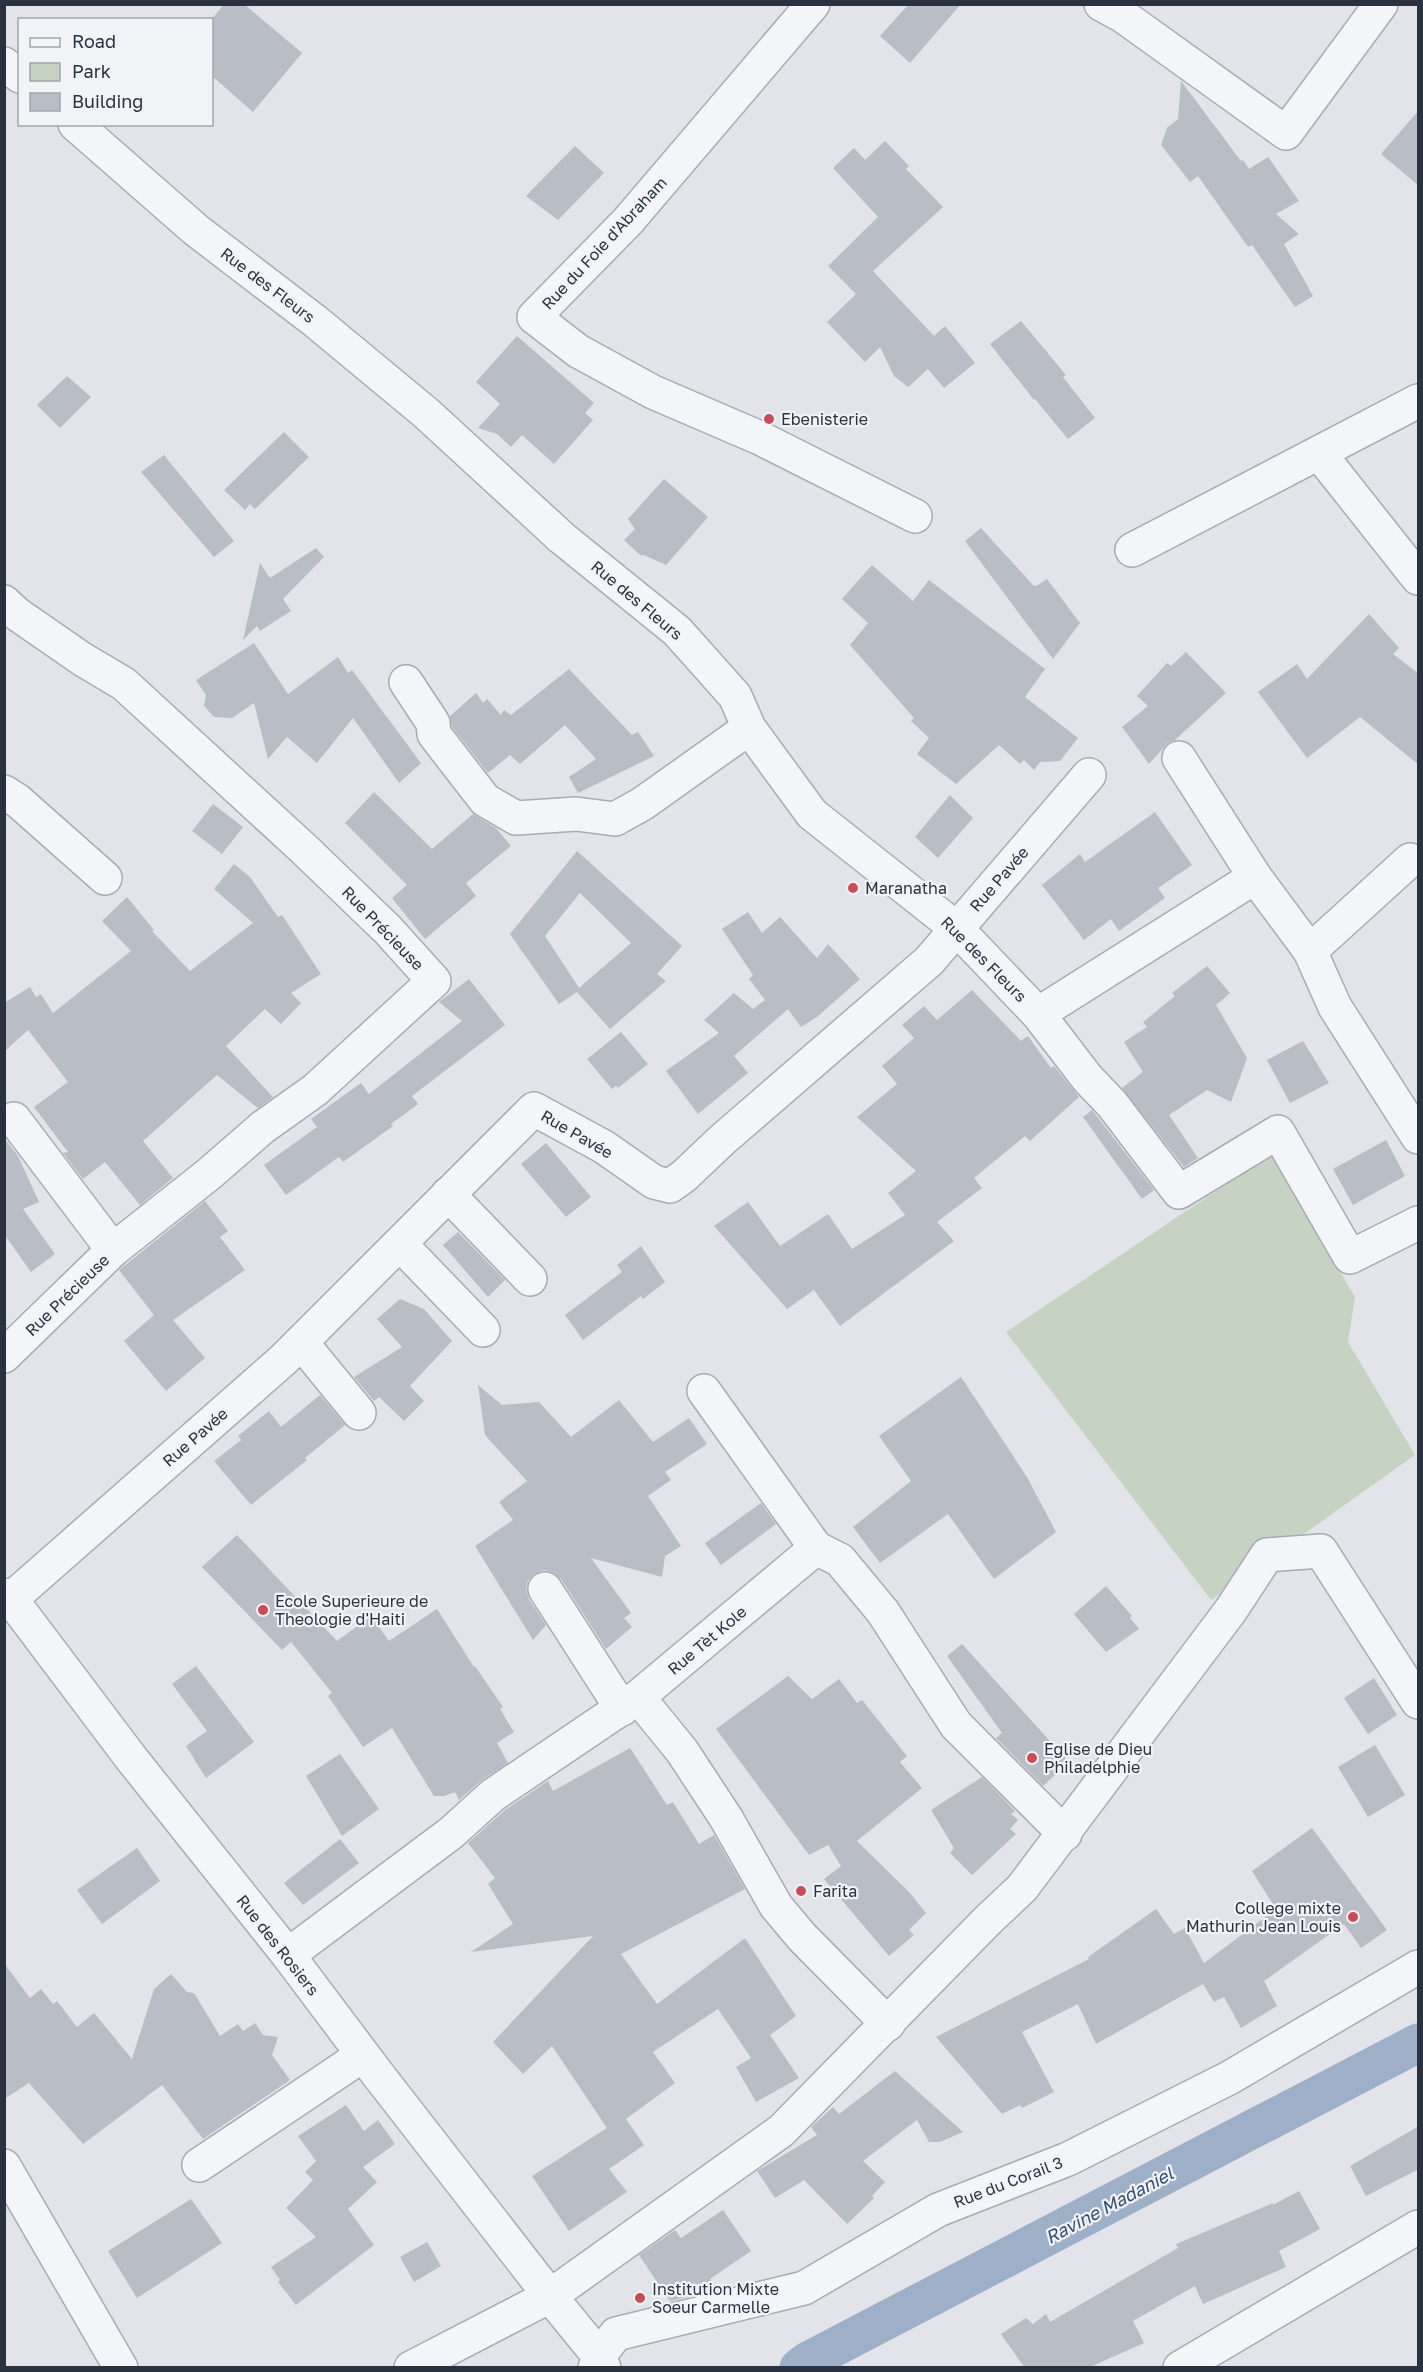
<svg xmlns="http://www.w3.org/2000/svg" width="1423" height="2372" viewBox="0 0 1423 2372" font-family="'Golos Text',sans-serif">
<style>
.green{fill:#c6d3c3}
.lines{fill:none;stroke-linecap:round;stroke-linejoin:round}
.canal{stroke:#9eb0c8;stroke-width:39}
.building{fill:#b9bdc6;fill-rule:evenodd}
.minor-casing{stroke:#a7abb4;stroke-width:36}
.minor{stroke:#f4f5f8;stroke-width:33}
.poi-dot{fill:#c94d59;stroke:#f1f3f7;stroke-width:2}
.labels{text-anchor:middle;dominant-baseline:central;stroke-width:4.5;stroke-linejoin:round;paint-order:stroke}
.street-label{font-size:16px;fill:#2a3241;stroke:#f1f3f7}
.poi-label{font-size:16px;fill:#2a3241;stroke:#f1f3f7;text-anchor:start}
.water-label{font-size:18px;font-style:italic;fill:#364e73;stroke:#f1f3f7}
</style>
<rect width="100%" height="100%" fill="#e2e4ea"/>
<path class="green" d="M 1271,1154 L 1355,1297 L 1348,1342 L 1415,1455 L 1211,1600 L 1006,1332 Z"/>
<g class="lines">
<path class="canal" d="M 799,2368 L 808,2361 L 1418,2043"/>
</g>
<g class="building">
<path d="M 224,4 L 244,4 L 302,53 L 253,112 L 212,76 L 212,19 Z"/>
<path d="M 909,4 L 961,4 L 910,63 L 880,36 Z"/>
<path d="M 1181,81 L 1241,161 L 1243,160 L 1249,169 L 1268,157 L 1299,201 L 1276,214 L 1299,234 L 1284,244 L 1313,296 L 1295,307 L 1252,245 L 1248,247 L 1198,176 L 1190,182 L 1161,145 L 1167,128 L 1178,119 Z"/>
<path d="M 1419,110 L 1419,186 L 1381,154 Z"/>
<path d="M 885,141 L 909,166 L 906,169 L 943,207 L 873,271 L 934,336 L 945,326 L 975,363 L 944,388 L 928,369 L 908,387 L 894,376 L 880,347 L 865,362 L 827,322 L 856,294 L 828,266 L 878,217 L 833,168 L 854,148 L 865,160 Z"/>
<path d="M 575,146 L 604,173 L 558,220 L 526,196 Z"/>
<path d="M 1021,321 L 1066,375 L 1063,377 L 1095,418 L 1068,439 L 1035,399 L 1034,400 L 990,344 Z"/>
<path d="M 517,336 L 594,403 L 585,413 L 593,420 L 554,464 L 522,435 L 511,447 L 497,434 L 478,428 L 500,404 L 476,382 Z"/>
<path d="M 67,376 L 91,397 L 60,428 L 37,405 Z"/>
<path d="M 284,432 L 309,457 L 255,509 L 250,504 L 245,510 L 224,490 Z"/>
<path d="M 164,455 L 234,541 L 214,557 L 141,472 Z"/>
<path d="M 664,479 L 708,517 L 666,565 L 644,555 L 640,555 L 624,540 L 635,529 L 628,519 Z"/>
<path d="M 981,528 L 1033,585 L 1036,586 L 1047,579 L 1080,623 L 1053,659 L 965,541 Z"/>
<path d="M 316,548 L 324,557 L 283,599 L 291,611 L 260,631 L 257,626 L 243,640 L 260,563 L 270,578 Z"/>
<path d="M 872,565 L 913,601 L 929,580 L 1045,669 L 1025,697 L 1078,738 L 1060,761 L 1040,762 L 1034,770 L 1024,760 L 1020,764 L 999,745 L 956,784 L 917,754 L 929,738 L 911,721 L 914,718 L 850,645 L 868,623 L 842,599 Z"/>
<path d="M 1369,614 L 1399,648 L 1393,654 L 1419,674 L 1419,765 L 1360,717 L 1307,758 L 1258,692 L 1297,664 L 1307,679 Z"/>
<path d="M 254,643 L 288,694 L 338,657 L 348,673 L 352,670 L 421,763 L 399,783 L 353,718 L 317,763 L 287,737 L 268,759 L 254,703 L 232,718 L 214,717 L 204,706 L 206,695 L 196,680 Z"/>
<path d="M 1186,652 L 1226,693 L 1175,740 L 1168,743 L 1149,764 L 1122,727 L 1148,706 L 1137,696 L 1167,663 L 1171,666 Z"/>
<path d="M 569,669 L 632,735 L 638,732 L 654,756 L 578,793 L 569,777 L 596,759 L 565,725 L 520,764 L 510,755 L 488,773 L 452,727 L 450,716 L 476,693 L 483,703 L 487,699 L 501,715 L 504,710 L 511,715 Z"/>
<path d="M 374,792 L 432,849 L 473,814 L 496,828 L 511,846 L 466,883 L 476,896 L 425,939 L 392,898 L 407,885 L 345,823 Z"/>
<path d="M 950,795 L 973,818 L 938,858 L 915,837 Z"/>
<path d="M 213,804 L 243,827 L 222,854 L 192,831 Z"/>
<path d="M 1155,812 L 1192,865 L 1158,888 L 1165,898 L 1119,931 L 1111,919 L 1084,940 L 1042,885 L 1080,854 L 1085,862 Z"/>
<path d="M 577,851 L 682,946 L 657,974 L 666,981 L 610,1029 L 577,992 L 559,1004 L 510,934 ZM 580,893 L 631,943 L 579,988 L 545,936 Z"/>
<path d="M 234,864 L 250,877 L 278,917 L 282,915 L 321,974 L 291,993 L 301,1003 L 281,1024 L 265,1009 L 226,1046 L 273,1097 L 258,1108 L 217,1075 L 143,1141 L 173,1178 L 140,1205 L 105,1162 L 83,1179 L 63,1153 L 68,1152 L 34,1107 L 68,1082 L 28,1030 L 4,1052 L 4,1003 L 30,987 L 36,997 L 41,994 L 53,1013 L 131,951 L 102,921 L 127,897 L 154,930 L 152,931 L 190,971 L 253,923 L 214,889 Z"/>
<path d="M 748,912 L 762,933 L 780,917 L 817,958 L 828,944 L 860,979 L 817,1017 L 801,1027 L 788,1009 L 734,1056 L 748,1073 L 698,1114 L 666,1071 L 719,1033 L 704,1020 L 734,993 L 753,1009 L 765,1000 L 749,979 L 753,975 L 722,929 Z"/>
<path d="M 1207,966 L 1230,993 L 1216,1005 L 1247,1058 L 1231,1102 L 1207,1090 L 1169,1115 L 1198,1158 L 1184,1167 L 1122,1088 L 1143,1072 L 1124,1042 L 1147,1027 L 1143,1022 L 1175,996 L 1172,993 Z"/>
<path d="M 469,979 L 505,1025 L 412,1096 L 418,1104 L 391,1124 L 393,1126 L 343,1162 L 339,1157 L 286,1195 L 264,1165 L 317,1127 L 311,1119 L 361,1083 L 369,1094 L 462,1021 L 439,1002 Z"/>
<path d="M 972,990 L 1021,1041 L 1028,1036 L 1051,1068 L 1054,1066 L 1079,1097 L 1030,1141 L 1025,1136 L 974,1178 L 982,1188 L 937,1222 L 954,1241 L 840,1326 L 814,1290 L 787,1309 L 714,1226 L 748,1202 L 780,1246 L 828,1214 L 852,1249 L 905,1215 L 888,1193 L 916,1171 L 857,1117 L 897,1084 L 882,1066 L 914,1038 L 902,1025 L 924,1006 L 937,1020 Z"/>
<path d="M 621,1032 L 648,1064 L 618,1088 L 616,1086 L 612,1089 L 587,1059 Z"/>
<path d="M 1303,1041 L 1329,1083 L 1290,1103 L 1267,1060 Z"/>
<path d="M 1092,1110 L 1154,1190 L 1142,1199 L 1083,1117 Z"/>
<path d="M 4,1138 L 18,1156 L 39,1202 L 23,1209 L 55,1254 L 31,1272 L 4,1234 Z"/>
<path d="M 1386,1140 L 1405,1176 L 1353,1205 L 1333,1169 Z"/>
<path d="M 546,1143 L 591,1197 L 566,1217 L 521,1164 Z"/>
<path d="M 205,1201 L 228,1231 L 220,1237 L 245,1270 L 173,1320 L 205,1358 L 166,1391 L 124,1341 L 154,1315 L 119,1270 Z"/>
<path d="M 458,1232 L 505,1280 L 488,1297 L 443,1245 Z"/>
<path d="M 641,1246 L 665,1282 L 643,1299 L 641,1296 L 583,1340 L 565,1315 L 622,1272 L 617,1265 Z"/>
<path d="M 400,1299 L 424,1309 L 452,1341 L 410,1386 L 424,1401 L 404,1421 L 379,1397 L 374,1401 L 354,1377 L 402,1347 L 377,1319 Z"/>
<path d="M 961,1377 L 1027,1477 L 1056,1532 L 994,1579 L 948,1514 L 880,1563 L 853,1527 L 911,1481 L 879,1436 Z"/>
<path d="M 478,1385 L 502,1405 L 539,1402 L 571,1437 L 619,1400 L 653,1442 L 689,1418 L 707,1444 L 665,1472 L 671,1480 L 648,1496 L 681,1546 L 665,1556 L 662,1577 L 591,1558 L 631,1613 L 624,1618 L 632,1627 L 606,1649 L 561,1579 L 554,1573 L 545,1570 L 534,1574 L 528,1581 L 526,1589 L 529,1599 L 546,1625 L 533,1640 L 475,1546 L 513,1520 L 499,1502 L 527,1481 L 485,1435 Z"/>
<path d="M 320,1395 L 345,1425 L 305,1458 L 307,1460 L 251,1505 L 214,1461 L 241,1440 L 238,1436 L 269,1411 L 281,1427 Z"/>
<path d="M 761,1503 L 776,1524 L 721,1565 L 705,1543 Z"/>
<path d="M 237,1535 L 337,1641 L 371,1616 L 389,1641 L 437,1609 L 474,1667 L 475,1666 L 503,1707 L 500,1709 L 514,1732 L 497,1743 L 508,1763 L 482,1780 L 459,1800 L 455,1792 L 444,1796 L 434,1796 L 392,1728 L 363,1747 L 328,1696 L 332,1693 L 291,1642 L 282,1650 L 202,1567 Z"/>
<path d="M 1106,1586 L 1132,1616 L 1130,1618 L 1139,1629 L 1106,1652 L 1074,1614 Z"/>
<path d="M 962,1644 L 1069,1762 L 1043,1786 L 996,1738 L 1002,1733 L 947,1656 Z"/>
<path d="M 196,1666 L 254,1742 L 206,1778 L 186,1746 L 207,1731 L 172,1684 Z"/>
<path d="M 788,1676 L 812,1699 L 839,1679 L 857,1703 L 862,1700 L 907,1756 L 900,1762 L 922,1788 L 857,1841 L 910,1893 L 926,1913 L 909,1930 L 914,1935 L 889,1956 L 824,1879 L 841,1866 L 828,1845 L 809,1855 L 716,1729 Z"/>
<path d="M 1374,1678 L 1397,1715 L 1368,1734 L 1344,1698 Z"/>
<path d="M 1375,1745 L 1405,1795 L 1368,1817 L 1338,1767 Z"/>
<path d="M 630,1748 L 667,1805 L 673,1802 L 699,1844 L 714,1835 L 745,1889 L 621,1954 L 657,2004 L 745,1938 L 796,2016 L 770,2035 L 799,2078 L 756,2102 L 736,2067 L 751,2058 L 718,2009 L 653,2052 L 675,2083 L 626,2119 L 644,2145 L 609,2169 L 627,2192 L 569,2231 L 532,2176 L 607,2128 L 552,2046 L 523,2074 L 493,2042 L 593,1936 L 471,1952 L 513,1924 L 488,1884 L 495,1878 L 468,1843 L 505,1810 L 548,1781 L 553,1791 Z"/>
<path d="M 340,1754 L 379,1809 L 342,1836 L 306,1776 Z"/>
<path d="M 982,1777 L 1015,1811 L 1011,1814 L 1018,1820 L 1010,1829 L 1016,1834 L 972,1875 L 950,1853 L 954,1848 L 931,1810 Z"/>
<path d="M 1312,1828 L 1387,1930 L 1361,1948 L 1344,1924 L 1264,1981 L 1277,2006 L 1241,2028 L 1224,1997 L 1214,2002 L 1203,1984 L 1096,2044 L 1078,2004 L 1022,2032 L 1054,2092 L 1022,2108 L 1020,2105 L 1002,2114 L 936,2037 L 1089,1959 L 1088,1957 L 1156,1909 L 1174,1934 L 1185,1928 L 1204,1963 L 1276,1909 L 1252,1871 Z"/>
<path d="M 340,1839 L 359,1863 L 303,1905 L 284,1883 Z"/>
<path d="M 137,1848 L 160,1881 L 102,1924 L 77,1890 Z"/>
<path d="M 4,1963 L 30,1998 L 41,1989 L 53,2004 L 57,2001 L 77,2027 L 94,2013 L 132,2059 L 154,1989 L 171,1974 L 187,1992 L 194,1993 L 220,2036 L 238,2024 L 243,2031 L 255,2023 L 263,2035 L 278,2037 L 272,2055 L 290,2080 L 203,2139 L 162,2085 L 83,2144 L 29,2083 L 4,2099 Z"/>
<path d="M 895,2071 L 963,2132 L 940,2142 L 929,2142 L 917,2120 L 863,2161 L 885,2182 L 872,2196 L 874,2198 L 847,2224 L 804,2180 L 775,2198 L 757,2171 L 817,2135 L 811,2127 L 833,2107 L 839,2114 Z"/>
<path d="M 346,2105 L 364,2131 L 378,2120 L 395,2144 L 363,2167 L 377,2182 L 348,2209 L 374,2245 L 296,2305 L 278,2282 L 280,2280 L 271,2267 L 316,2237 L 286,2208 L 313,2180 L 305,2172 L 316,2161 L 298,2136 Z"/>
<path d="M 1419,2126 L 1419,2169 L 1366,2196 L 1350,2166 Z"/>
<path d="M 1299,2191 L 1320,2229 L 1279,2251 L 1286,2267 L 1203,2304 L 1195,2286 L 1133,2321 L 1144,2343 L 1090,2367 L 1024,2367 L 1001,2334 L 1026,2318 L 1033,2324 L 1046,2314 L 1050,2322 L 1178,2248 L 1176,2244 L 1273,2203 L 1273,2205 Z"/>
<path d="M 191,2199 L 222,2243 L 137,2298 L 108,2251 Z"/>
<path d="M 723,2210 L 751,2251 L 710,2279 L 718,2290 L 670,2301 L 639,2255 L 675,2230 L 681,2238 Z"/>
<path d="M 427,2242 L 441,2266 L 414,2282 L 400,2257 Z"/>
</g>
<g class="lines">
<defs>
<g id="minor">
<path d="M 813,4 L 628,221 L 534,317 L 578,351 L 653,392 L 760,438 L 915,516"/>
<path d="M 1101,4 L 1123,16 L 1286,133 L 1381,4"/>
<path d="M 4,64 L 20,76"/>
<path d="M 75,124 L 196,230 L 315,321 L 426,413 L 562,538 L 677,631 L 735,696 L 749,728 L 812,814 L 956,928 L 1038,1014 L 1088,1079 L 1112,1104 L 1179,1192 L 1278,1132 L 1350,1257 L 1418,1223"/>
<path d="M 1319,453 L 1418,578"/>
<path d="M 1132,550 L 1418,401"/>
<path d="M 4,602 L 17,614 L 82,659 L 124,684 L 305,850 L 388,930 L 434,981 L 315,1090 L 263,1127 L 209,1174 L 113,1250 L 4,1356"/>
<path d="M 406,682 L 433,723 L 434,734 L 485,800 L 516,818 L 576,814 L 615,819 L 642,804 L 749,728"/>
<path d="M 1179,758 L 1255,877 L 1310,951 L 1335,1007 L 1418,1137"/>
<path d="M 4,792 L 18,801 L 105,878"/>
<path d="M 1310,951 L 1410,860"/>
<path d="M 1038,1014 L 1255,877"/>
<path d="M 14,1119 L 113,1250"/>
<path d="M 448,1194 L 530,1279"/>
<path d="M 400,1244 L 483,1330"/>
<path d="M 301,1342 L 359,1413"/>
<path d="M 704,1391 L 816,1548"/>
<path d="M 545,1589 L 622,1709"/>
<path d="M 4,1595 L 11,1599 L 131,1758 L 288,1955 L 376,2072 L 550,2296 L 599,2356 L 604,2368"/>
<path d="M 11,1599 L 283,1360 L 534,1109 L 604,1147 L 654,1182 L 670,1186 L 684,1176 L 722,1140 L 929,961 L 1089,775"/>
<path d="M 638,1697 L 682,1751 L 726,1818 L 776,1906 L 802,1937 L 888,2024"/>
<path d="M 288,1955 L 451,1833 L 493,1795 L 638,1697 L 816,1548 L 840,1560 L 883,1612 L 956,1725 L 1065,1834"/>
<path d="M 199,2165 L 363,2055"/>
<path d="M 4,2166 L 121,2368"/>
<path d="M 411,2368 L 550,2296 L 781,2131 L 989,1919 L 1022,1888 L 1231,1610 L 1267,1555 L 1321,1551 L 1418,1702"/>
<path d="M 595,2368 L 599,2356 L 616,2334 L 804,2288 L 938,2210 L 1068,2159 L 1229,2078 L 1418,1967"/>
<path d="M 1180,2368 L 1418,2227"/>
</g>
</defs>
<use href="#minor" class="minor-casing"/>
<use href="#minor" class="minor"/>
</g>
<g class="poi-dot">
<circle cx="769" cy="419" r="6"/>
<circle cx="853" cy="888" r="6"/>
<circle cx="263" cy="1610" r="6"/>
<circle cx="1032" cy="1758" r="6"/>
<circle cx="801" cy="1891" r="6"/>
<circle cx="1353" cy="1917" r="6"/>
<circle cx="640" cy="2298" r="6"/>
</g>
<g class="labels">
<g class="street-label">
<text transform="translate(604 243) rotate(-47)">Rue du Foie d'Abraham</text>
<text transform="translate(268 285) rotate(37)">Rue des Fleurs</text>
<text transform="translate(637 600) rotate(40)">Rue des Fleurs</text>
<text transform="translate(999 879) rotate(-49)">Rue Pavée</text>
<text transform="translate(383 928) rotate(46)">Rue Précieuse</text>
<text transform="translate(984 959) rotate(45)">Rue des Fleurs</text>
<text transform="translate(577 1134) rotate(30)">Rue Pavée</text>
<text transform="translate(67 1295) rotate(-44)">Rue Précieuse</text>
<text transform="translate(195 1437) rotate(-41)">Rue Pavée</text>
<text transform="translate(707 1640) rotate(-40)">Rue Tèt Kole</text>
<text transform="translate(278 1945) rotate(52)">Rue des Rosiers</text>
<text transform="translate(1008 2182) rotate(-21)">Rue du Corail 3</text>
</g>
<g class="poi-label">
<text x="781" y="419">Ebenisterie</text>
<text x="865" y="888">Maranatha</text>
<text x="275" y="1601">Ecole Superieure de<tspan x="275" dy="18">Theologie d'Haiti</tspan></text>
<text x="1044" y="1749">Eglise de Dieu<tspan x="1044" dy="18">Philadelphie</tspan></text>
<text x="813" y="1891">Farita</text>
<text x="1341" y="1908" text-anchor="end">College mixte<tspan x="1341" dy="18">Mathurin Jean Louis</tspan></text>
<text x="652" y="2289">Institution Mixte<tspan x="652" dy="18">Soeur Carmelle</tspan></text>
</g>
<g class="water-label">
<text transform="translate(1109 2205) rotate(-28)">Ravine Madaniel</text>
</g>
</g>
<rect width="1423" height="2372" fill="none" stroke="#2a3241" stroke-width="12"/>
<rect x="18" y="18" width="195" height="108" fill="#f1f3f7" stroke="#a1a6ae" stroke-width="1.5"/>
<rect x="30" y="38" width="30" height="9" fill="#f4f5f8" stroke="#a1a6ae" stroke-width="1.5"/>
<text x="72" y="48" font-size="18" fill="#2a3241">Road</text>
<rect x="30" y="63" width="30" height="18" fill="#c6d3c3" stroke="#a1a6ae" stroke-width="1.5"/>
<text x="72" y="78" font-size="18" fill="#2a3241">Park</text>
<rect x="30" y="93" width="30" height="18" fill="#b9bdc6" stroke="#a1a6ae" stroke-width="1.5"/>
<text x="72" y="108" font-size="18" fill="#2a3241">Building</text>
</svg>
